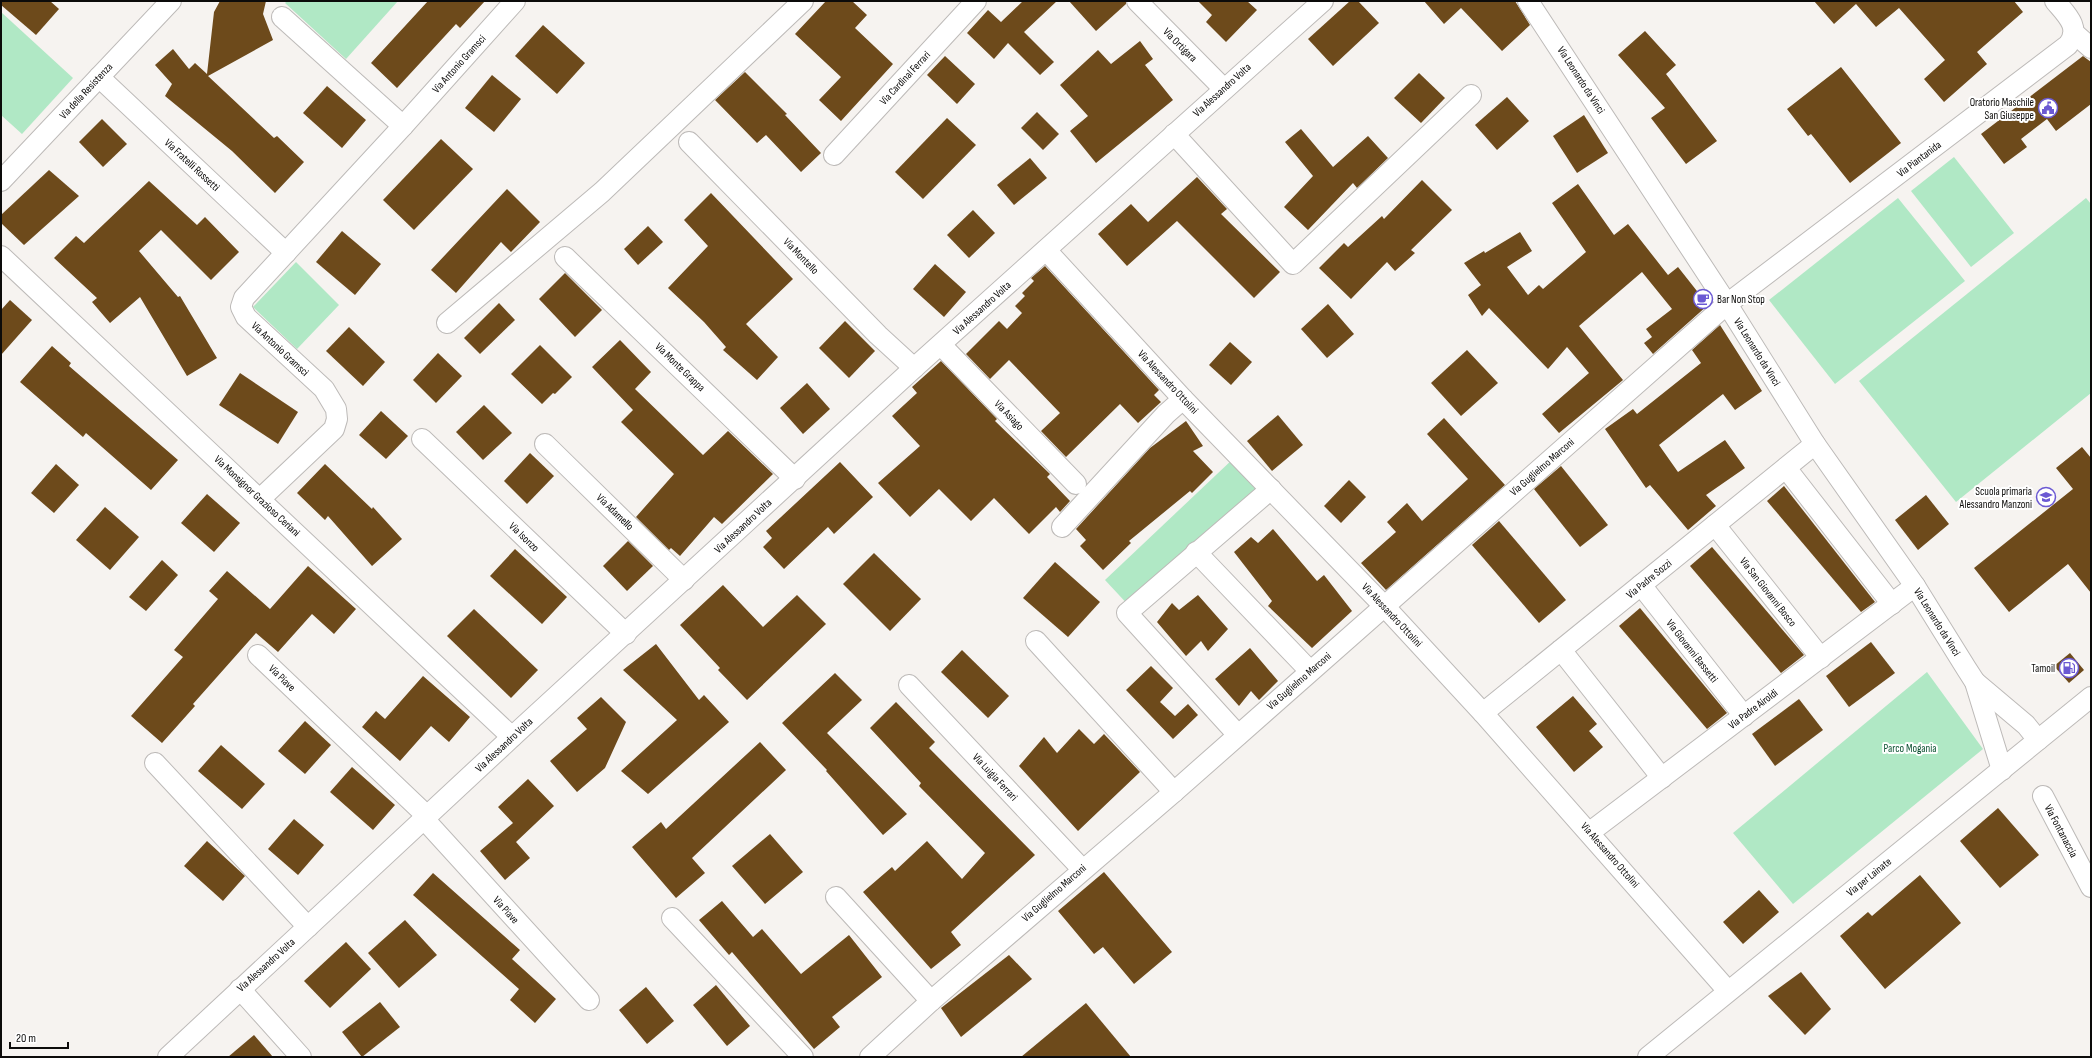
<svg xmlns="http://www.w3.org/2000/svg" width="2092" height="1058" viewBox="0 0 2092 1058" font-family="'Sofia Sans Condensed',sans-serif">
<style>
.green{fill:#b0e8c5}
.building{fill:#6d4a1b}
.lines{fill:none;stroke-linecap:round;stroke-linejoin:round}
.minor-casing{stroke:#bdbab8;stroke-width:22}
.minor{stroke:#fff;stroke-width:20}
.labels{text-anchor:middle;dominant-baseline:central;stroke-width:4;stroke-linejoin:round;paint-order:stroke}
.street-label{font-size:11px;fill:#0c0b0a;stroke:#fff}
.poi-label{font-size:11px;fill:#0c0b0a;stroke:#fff;text-anchor:end}
.park-label{font-size:11px;fill:#0e5333;stroke:#fff}
</style>
<rect width="100%" height="100%" fill="#f6f3f0"/>
<g class="green">
<path d="M 287,1 L 398,1 L 346,59 L 285,3 Z"/>
<path d="M 1,12 L 73,78 L 22,134 L 1,115 Z"/>
<path d="M 1954,157 L 2014,233 L 1971,267 L 1911,191 Z"/>
<path d="M 1898,198 L 1965,281 L 1835,384 L 1769,300 Z"/>
<path d="M 2086,198 L 2091,204 L 2091,393 L 1956,502 L 1859,381 Z"/>
<path d="M 296,262 L 339,305 L 297,349 L 253,307 Z"/>
<path d="M 1234,458 L 1261,487 L 1132,609 L 1105,580 Z"/>
<path d="M 1927,672 L 1983,749 L 1793,904 L 1733,833 Z"/>
</g>
<g class="building">
<path d="M 1,1 L 50,1 L 59,9 L 36,35 L 1,5 Z"/>
<path d="M 220,1 L 266,1 L 263,14 L 273,40 L 208,76 L 274,138 L 277,136 L 304,162 L 275,193 L 232,151 L 165,96 L 172,84 L 155,65 L 173,49 L 189,69 L 195,63 L 207,74 L 214,12 Z"/>
<path d="M 428,1 L 485,1 L 460,28 L 456,24 L 397,88 L 371,63 Z"/>
<path d="M 826,1 L 852,1 L 867,15 L 855,28 L 893,64 L 841,121 L 819,100 L 841,77 L 795,34 Z"/>
<path d="M 1023,1 L 1057,1 L 1024,32 L 1054,62 L 1040,75 L 1008,43 L 994,59 L 967,33 L 988,10 L 1001,22 Z"/>
<path d="M 1069,1 L 1126,1 L 1126,4 L 1096,31 Z"/>
<path d="M 1198,1 L 1247,1 L 1257,10 L 1226,42 L 1206,22 L 1212,15 Z"/>
<path d="M 1350,1 L 1358,1 L 1379,23 L 1333,66 L 1308,39 Z"/>
<path d="M 1424,1 L 1515,1 L 1530,25 L 1502,51 L 1461,8 L 1444,24 Z"/>
<path d="M 1814,1 L 2014,1 L 2023,12 L 1977,52 L 1987,64 L 1944,102 L 1924,79 L 1945,60 L 1899,8 L 1876,27 L 1856,4 L 1834,24 Z"/>
<path d="M 543,25 L 585,63 L 557,94 L 515,56 Z"/>
<path d="M 1645,31 L 1676,65 L 1666,74 L 1717,141 L 1686,164 L 1651,118 L 1665,108 L 1618,55 Z"/>
<path d="M 1140,41 L 1153,59 L 1145,65 L 1173,100 L 1096,163 L 1070,131 L 1088,116 L 1060,85 L 1098,50 L 1111,64 Z"/>
<path d="M 945,56 L 975,84 L 957,104 L 927,75 Z"/>
<path d="M 2083,56 L 2091,62 L 2091,104 L 2056,131 L 2047,119 L 2021,139 L 2027,147 L 2004,164 L 1981,134 Z"/>
<path d="M 1841,67 L 1901,143 L 1850,183 L 1811,134 L 1808,136 L 1787,109 Z"/>
<path d="M 745,72 L 787,114 L 785,115 L 821,153 L 801,172 L 766,135 L 757,143 L 715,100 Z"/>
<path d="M 1419,73 L 1445,98 L 1421,123 L 1394,98 Z"/>
<path d="M 492,75 L 521,99 L 494,132 L 465,108 Z"/>
<path d="M 327,86 L 366,120 L 342,148 L 303,113 Z"/>
<path d="M 1507,97 L 1529,121 L 1497,150 L 1475,125 Z"/>
<path d="M 1037,112 L 1059,134 L 1043,150 L 1021,128 Z"/>
<path d="M 1584,115 L 1608,153 L 1577,173 L 1553,136 Z"/>
<path d="M 947,118 L 976,145 L 923,199 L 895,172 Z"/>
<path d="M 102,119 L 127,144 L 103,167 L 79,142 Z"/>
<path d="M 1301,129 L 1333,167 L 1368,136 L 1388,158 L 1357,188 L 1353,183 L 1308,230 L 1284,207 L 1313,176 L 1285,142 Z"/>
<path d="M 441,139 L 473,169 L 414,230 L 383,200 Z"/>
<path d="M 1030,158 L 1047,178 L 1014,205 L 997,185 Z"/>
<path d="M 49,170 L 79,196 L 24,245 L 1,223 L 1,215 Z"/>
<path d="M 1197,177 L 1227,209 L 1221,214 L 1280,272 L 1254,298 L 1177,221 L 1127,266 L 1098,234 L 1131,204 L 1148,222 Z"/>
<path d="M 1422,180 L 1452,210 L 1411,250 L 1415,253 L 1395,271 L 1387,262 L 1351,299 L 1319,268 L 1344,243 L 1348,247 L 1382,216 L 1384,219 Z"/>
<path d="M 149,181 L 197,225 L 205,217 L 239,252 L 211,280 L 161,230 L 139,251 L 178,297 L 180,296 L 217,358 L 187,376 L 140,297 L 110,323 L 92,302 L 97,298 L 54,258 L 76,236 L 84,243 Z"/>
<path d="M 1578,184 L 1614,235 L 1628,224 L 1668,275 L 1678,267 L 1708,305 L 1653,354 L 1644,343 L 1652,337 L 1646,329 L 1672,309 L 1642,272 L 1579,326 L 1623,380 L 1559,433 L 1542,414 L 1589,373 L 1567,347 L 1548,369 L 1489,308 L 1482,316 L 1468,295 L 1481,285 L 1464,263 L 1484,251 L 1485,253 L 1520,232 L 1532,251 L 1507,267 L 1528,295 L 1539,285 L 1543,289 L 1586,252 L 1552,203 Z"/>
<path d="M 507,189 L 540,222 L 511,252 L 501,242 L 456,293 L 431,270 Z"/>
<path d="M 711,193 L 793,279 L 746,324 L 778,357 L 757,380 L 723,350 L 726,347 L 704,322 L 668,288 L 708,246 L 684,220 Z"/>
<path d="M 973,210 L 995,233 L 969,258 L 947,235 Z"/>
<path d="M 648,226 L 663,242 L 638,265 L 624,249 Z"/>
<path d="M 342,231 L 381,264 L 355,295 L 316,262 Z"/>
<path d="M 935,264 L 966,292 L 944,317 L 913,289 Z"/>
<path d="M 1045,266 L 1159,390 L 1154,395 L 1161,402 L 1138,423 L 1120,404 L 1066,457 L 1041,431 L 1060,413 L 1009,360 L 990,379 L 966,354 L 999,321 L 1007,329 L 1022,313 L 1015,306 L 1025,296 L 1022,293 L 1034,281 L 1031,278 Z"/>
<path d="M 565,273 L 602,310 L 575,337 L 539,299 Z"/>
<path d="M 10,300 L 32,320 L 1,355 L 1,310 Z"/>
<path d="M 499,303 L 515,320 L 480,354 L 464,338 Z"/>
<path d="M 1328,304 L 1354,334 L 1327,358 L 1301,329 Z"/>
<path d="M 845,321 L 875,351 L 849,378 L 819,348 Z"/>
<path d="M 1720,325 L 1762,391 L 1735,410 L 1723,394 L 1659,445 L 1678,472 L 1725,440 L 1745,468 L 1706,495 L 1716,506 L 1688,530 L 1650,485 L 1646,488 L 1605,429 L 1633,409 L 1637,414 L 1701,363 L 1692,350 Z"/>
<path d="M 349,327 L 385,362 L 363,386 L 326,351 Z"/>
<path d="M 620,340 L 651,372 L 635,389 L 703,455 L 728,431 L 773,474 L 722,524 L 714,517 L 680,556 L 671,548 L 669,550 L 636,517 L 674,474 L 621,422 L 633,410 L 592,367 Z"/>
<path d="M 1230,342 L 1252,362 L 1231,385 L 1209,365 Z"/>
<path d="M 540,345 L 572,377 L 555,394 L 553,393 L 542,404 L 511,374 Z"/>
<path d="M 52,346 L 71,363 L 69,366 L 178,460 L 151,490 L 86,433 L 83,437 L 20,382 Z"/>
<path d="M 1467,350 L 1498,383 L 1461,416 L 1431,383 Z"/>
<path d="M 438,353 L 462,376 L 436,403 L 413,380 Z"/>
<path d="M 941,361 L 997,419 L 995,421 L 1050,474 L 1047,477 L 1070,501 L 1060,512 L 1056,507 L 1029,534 L 994,498 L 971,521 L 939,489 L 910,517 L 878,483 L 920,446 L 892,416 L 917,393 L 912,387 Z"/>
<path d="M 240,373 L 298,412 L 278,444 L 219,405 Z"/>
<path d="M 807,383 L 830,409 L 803,434 L 780,408 Z"/>
<path d="M 484,405 L 512,433 L 483,460 L 456,432 Z"/>
<path d="M 381,411 L 408,436 L 386,459 L 359,435 Z"/>
<path d="M 1278,415 L 1303,445 L 1272,471 L 1247,441 Z"/>
<path d="M 1444,418 L 1505,485 L 1386,590 L 1361,563 L 1396,532 L 1387,522 L 1407,503 L 1422,521 L 1468,479 L 1427,434 Z"/>
<path d="M 1186,421 L 1203,446 L 1193,451 L 1213,472 L 1192,493 L 1190,491 L 1129,541 L 1131,543 L 1103,570 L 1080,546 L 1086,540 L 1076,529 L 1150,448 Z"/>
<path d="M 2082,447 L 2091,458 L 2091,593 L 2068,564 L 2009,612 L 1974,568 L 2073,489 L 2056,468 Z"/>
<path d="M 530,453 L 554,476 L 527,504 L 504,481 Z"/>
<path d="M 840,462 L 873,497 L 834,534 L 828,527 L 784,569 L 763,547 L 772,538 L 766,531 Z"/>
<path d="M 56,464 L 79,485 L 54,513 L 31,493 Z"/>
<path d="M 325,464 L 372,509 L 373,507 L 402,539 L 372,566 L 328,516 L 325,520 L 297,493 Z"/>
<path d="M 1561,466 L 1608,525 L 1580,547 L 1534,489 Z"/>
<path d="M 1349,480 L 1366,497 L 1341,523 L 1324,506 Z"/>
<path d="M 1784,486 L 1875,602 L 1861,612 L 1767,501 Z"/>
<path d="M 207,494 L 240,523 L 214,552 L 181,523 Z"/>
<path d="M 1926,495 L 1949,524 L 1918,550 L 1895,520 Z"/>
<path d="M 105,507 L 139,537 L 110,570 L 76,540 Z"/>
<path d="M 1499,521 L 1566,600 L 1539,623 L 1472,545 Z"/>
<path d="M 1273,529 L 1317,581 L 1324,575 L 1352,611 L 1312,648 L 1268,606 L 1272,601 L 1234,552 L 1251,537 L 1258,543 Z"/>
<path d="M 628,541 L 653,566 L 627,591 L 603,566 Z"/>
<path d="M 1712,547 L 1804,655 L 1781,673 L 1690,566 Z"/>
<path d="M 515,549 L 567,597 L 542,624 L 490,576 Z"/>
<path d="M 874,553 L 921,599 L 890,631 L 843,584 Z"/>
<path d="M 162,560 L 178,575 L 146,611 L 129,597 Z"/>
<path d="M 1055,562 L 1100,602 L 1068,637 L 1023,598 Z"/>
<path d="M 308,566 L 356,609 L 334,634 L 312,614 L 278,652 L 256,633 L 193,704 L 195,706 L 162,743 L 131,716 L 183,657 L 174,650 L 218,599 L 209,591 L 227,571 L 270,609 Z"/>
<path d="M 723,585 L 763,627 L 797,595 L 826,624 L 747,700 L 718,670 L 720,668 L 680,625 Z"/>
<path d="M 1198,595 L 1228,629 L 1208,651 L 1201,641 L 1186,656 L 1157,622 L 1172,603 L 1179,610 Z"/>
<path d="M 1640,608 L 1727,713 L 1707,729 L 1619,626 Z"/>
<path d="M 474,609 L 538,670 L 511,698 L 447,636 Z"/>
<path d="M 1871,642 L 1895,673 L 1849,707 L 1826,676 Z"/>
<path d="M 656,644 L 699,700 L 704,695 L 729,722 L 648,794 L 621,771 L 677,720 L 623,670 Z"/>
<path d="M 1250,648 L 1278,681 L 1259,700 L 1251,691 L 1239,706 L 1215,679 Z"/>
<path d="M 962,650 L 1009,696 L 988,718 L 941,672 Z"/>
<path d="M 2070,653 L 2084,670 L 2069,683 L 2054,666 Z"/>
<path d="M 1151,666 L 1173,688 L 1160,702 L 1175,716 L 1188,704 L 1198,715 L 1173,739 L 1126,690 Z"/>
<path d="M 835,673 L 862,700 L 827,733 L 907,814 L 883,835 L 826,771 L 827,770 L 782,723 Z"/>
<path d="M 423,676 L 470,717 L 449,742 L 431,726 L 400,761 L 362,727 L 376,711 L 385,719 Z"/>
<path d="M 1573,696 L 1597,724 L 1589,731 L 1603,747 L 1574,772 L 1536,727 Z"/>
<path d="M 601,697 L 626,722 L 605,768 L 577,792 L 550,761 L 587,729 L 577,718 Z"/>
<path d="M 1799,699 L 1823,730 L 1775,766 L 1752,734 Z"/>
<path d="M 896,702 L 935,742 L 929,748 L 1035,855 L 951,932 L 961,945 L 931,969 L 863,892 L 892,867 L 895,871 L 927,841 L 962,879 L 985,853 L 919,786 L 921,783 L 870,728 Z"/>
<path d="M 305,721 L 331,745 L 305,774 L 278,751 Z"/>
<path d="M 1079,729 L 1094,744 L 1104,734 L 1140,772 L 1078,831 L 1019,766 L 1044,737 L 1057,753 Z"/>
<path d="M 760,742 L 786,770 L 692,858 L 705,873 L 676,898 L 632,847 L 661,822 L 666,829 Z"/>
<path d="M 221,745 L 265,784 L 242,809 L 198,771 Z"/>
<path d="M 352,767 L 395,805 L 373,830 L 330,792 Z"/>
<path d="M 528,779 L 554,806 L 516,842 L 530,858 L 505,880 L 480,851 L 513,823 L 498,807 Z"/>
<path d="M 1998,808 L 2039,855 L 2000,888 L 1960,841 Z"/>
<path d="M 294,819 L 324,845 L 298,875 L 268,849 Z"/>
<path d="M 770,834 L 803,872 L 765,904 L 732,866 Z"/>
<path d="M 207,841 L 245,876 L 223,901 L 184,866 Z"/>
<path d="M 1104,872 L 1172,952 L 1134,984 L 1103,947 L 1094,954 L 1058,911 Z"/>
<path d="M 433,873 L 520,950 L 512,959 L 556,999 L 535,1023 L 510,1000 L 519,989 L 413,895 Z"/>
<path d="M 1920,875 L 1961,923 L 1885,989 L 1840,936 L 1868,912 L 1872,916 Z"/>
<path d="M 1759,890 L 1779,912 L 1743,944 L 1723,922 Z"/>
<path d="M 722,901 L 753,937 L 762,929 L 801,974 L 849,935 L 882,977 L 832,1017 L 840,1027 L 814,1049 L 732,952 L 729,955 L 699,920 Z"/>
<path d="M 405,920 L 437,955 L 399,988 L 368,953 Z"/>
<path d="M 346,942 L 371,969 L 330,1008 L 304,981 Z"/>
<path d="M 1009,955 L 1032,979 L 961,1037 L 941,1008 Z"/>
<path d="M 1801,972 L 1831,1009 L 1805,1035 L 1768,996 Z"/>
<path d="M 716,985 L 750,1026 L 727,1046 L 693,1005 Z"/>
<path d="M 646,987 L 674,1021 L 647,1044 L 619,1010 Z"/>
<path d="M 380,1002 L 400,1027 L 362,1057 L 342,1032 Z"/>
<path d="M 1086,1003 L 1131,1057 L 1021,1057 Z"/>
<path d="M 254,1035 L 273,1057 L 228,1057 Z"/>
</g>
<g class="lines">
<defs>
<g id="minor">
<path d="M 1137,1 L 1224,89"/>
<path d="M 1528,1 L 1727,304 L 1815,444 L 1915,586 L 1966,668 L 1975,682 L 2002,770"/>
<path d="M 282,17 L 403,126"/>
<path d="M 2074,33 L 2091,48"/>
<path d="M 99,77 L 286,253"/>
<path d="M 1174,134 L 1293,264 L 1471,95"/>
<path d="M 689,142 L 878,335 L 914,368"/>
<path d="M 834,155 L 976,1"/>
<path d="M 1,181 L 171,1"/>
<path d="M 1046,250 L 1183,399 L 1385,607 L 1483,713 L 1728,991"/>
<path d="M 1,256 L 512,737"/>
<path d="M 565,257 L 795,479"/>
<path d="M 447,323 L 602,192 L 803,1"/>
<path d="M 941,345 L 1076,484"/>
<path d="M 422,439 L 626,634"/>
<path d="M 545,444 L 684,580"/>
<path d="M 1786,468 L 1892,604"/>
<path d="M 260,499 L 334,429 L 337,419 L 336,409 L 324,389 L 246,317 L 241,307 L 244,298 L 403,126 L 515,1"/>
<path d="M 1715,525 L 1821,658"/>
<path d="M 1062,527 L 1166,414 L 1183,399"/>
<path d="M 1196,552 L 1310,671"/>
<path d="M 1641,585 L 1744,716"/>
<path d="M 1036,641 L 1174,792"/>
<path d="M 1561,650 L 1662,778"/>
<path d="M 258,655 L 427,816"/>
<path d="M 1975,682 L 2026,725 L 2038,740"/>
<path d="M 909,685 L 1082,869"/>
<path d="M 1483,713 L 1815,444"/>
<path d="M 1238,735 L 1127,613 L 1271,489"/>
<path d="M 155,763 L 308,927"/>
<path d="M 2043,796 L 2091,887"/>
<path d="M 424,819 L 589,1000"/>
<path d="M 1590,832 L 1915,586"/>
<path d="M 836,897 L 931,1001"/>
<path d="M 672,918 L 803,1057"/>
<path d="M 240,989 L 301,1057"/>
<path d="M 168,1057 L 512,737 L 914,368 L 1323,1"/>
<path d="M 870,1057 L 931,1001 L 1174,792 L 1727,304 L 2068,45 C 2082,28 2066,14 2055,1"/>
<path d="M 1648,1057 L 2091,697"/>
</g>
</defs>
<use href="#minor" class="minor-casing"/>
<use href="#minor" class="minor"/>
</g>
<defs>
<symbol id="civic-ring" viewBox="-11 -11 22 22"><circle r="9.5" fill="#fff" stroke="#6b59d3" stroke-width="1.5"/><path d="M-.6-6.5H3V-4.5H.6V-3L4-1V1h2V6H-6V1h2V-1L-.6-3ZM-1.2 2.5V6h2.4V2.5Z" fill="#6b59d3"/></symbol>
<symbol id="cafe-ring" viewBox="-11 -11 22 22"><circle r="9.5" fill="#fff" stroke="#6b59d3" stroke-width="1.5"/><path d="M-5.5-4.5H6V0H3Q3 3.5 0 3.5H-2.5Q-5.5 3.5-5.5 0ZM3-3.2v2h1.7v-2ZM-6 4.5H4V6H-6Z" fill="#6b59d3"/></symbol>
<symbol id="school-ring" viewBox="-11 -11 22 22"><circle r="9.5" fill="#fff" stroke="#6b59d3" stroke-width="1.5"/><path d="M0-5L7-2L0 1L-7-2ZM-4 1L0 2.5L4 1V4Q0 6-4 4Z" fill="#6b59d3"/></symbol>
<symbol id="fuel-ring" viewBox="-11 -11 22 22"><circle r="9.5" fill="#fff" stroke="#6b59d3" stroke-width="1.5"/><path d="M-5.5-6h7V0h2V4h1.3V-2.5L3-4.5l.8-.8L6-3V5H2.5V1h-1V6h-7ZM-4.2-4.7v3.2H.2V-4.7Z" fill="#6b59d3"/></symbol>
</defs>
<g fill-rule="evenodd">
<use href="#civic-ring" x="2037" y="97" width="22" height="22"/>
<use href="#cafe-ring" x="1692" y="288" width="22" height="22"/>
<use href="#school-ring" x="2035" y="486" width="22" height="22"/>
<use href="#fuel-ring" x="2058" y="657" width="22" height="22"/>
</g>
<g class="labels">
<g class="street-label">
<text transform="translate(1180 45) rotate(45)">Via Ortigara</text>
<text transform="translate(459 64) rotate(-48)">Via Antonio Gramsci</text>
<text transform="translate(905 78) rotate(-47)">Via Cardinal Ferrari</text>
<text transform="translate(1581 80) rotate(57)">Via Leonardo da Vinci</text>
<text transform="translate(1222 90) rotate(-42)">Via Alessandro Volta</text>
<text transform="translate(86 91) rotate(-47)">Via della Resistenza</text>
<text transform="translate(1919 159) rotate(-37)">Via Piantanida</text>
<text transform="translate(192 165) rotate(43)">Via Fratelli Rossetti</text>
<text transform="translate(801 256) rotate(46)">Via Montello</text>
<text transform="translate(982 308) rotate(-42)">Via Alessandro Volta</text>
<text transform="translate(280 349) rotate(43)">Via Antonio Gramsci</text>
<text transform="translate(1757 352) rotate(58)">Via Leonardo da Vinci</text>
<text transform="translate(680 367) rotate(44)">Via Monte Grappa</text>
<text transform="translate(1168 382) rotate(47)">Via Alessandro Ottolini</text>
<text transform="translate(1009 415) rotate(46)">Via Asiago</text>
<text transform="translate(1542 467) rotate(-41)">Via Guglielmo Marconi</text>
<text transform="translate(257 496) rotate(43)">Via Monsignor Grazioso Ceriani</text>
<text transform="translate(615 512) rotate(44)">Via Adamello</text>
<text transform="translate(743 526) rotate(-43)">Via Alessandro Volta</text>
<text transform="translate(524 537) rotate(44)">Via Isonzo</text>
<text transform="translate(1649 579) rotate(-39)">Via Padre Sozzi</text>
<text transform="translate(1768 592) rotate(52)">Via San Giovanni Bosco</text>
<text transform="translate(1392 615) rotate(47)">Via Alessandro Ottolini</text>
<text transform="translate(1937 622) rotate(58)">Via Leonardo da Vinci</text>
<text transform="translate(1692 651) rotate(52)">Via Giovanni Bassetti</text>
<text transform="translate(282 678) rotate(44)">Via Piave</text>
<text transform="translate(1299 681) rotate(-41)">Via Guglielmo Marconi</text>
<text transform="translate(1753 709) rotate(-37)">Via Padre Airoldi</text>
<text transform="translate(504 745) rotate(-43)">Via Alessandro Volta</text>
<text transform="translate(995 777) rotate(47)">Via Luigia Ferrari</text>
<text transform="translate(2061 831) rotate(62)">Via Fontanaccia</text>
<text transform="translate(1610 855) rotate(49)">Via Alessandro Ottolini</text>
<text transform="translate(1869 877) rotate(-39)">Via per Lainate</text>
<text transform="translate(1054 893) rotate(-41)">Via Guglielmo Marconi</text>
<text transform="translate(506 910) rotate(48)">Via Piave</text>
<text transform="translate(266 965) rotate(-42)">Via Alessandro Volta</text>
</g>
<g class="poi-label">
<text x="2034" y="102">Oratorio Maschile<tspan x="2034" dy="13">San Giuseppe</tspan></text>
<text x="1717" y="299" text-anchor="start">Bar Non Stop</text>
<text x="2032" y="491">Scuola primaria<tspan x="2032" dy="13">Alessandro Manzoni</tspan></text>
<text x="2055" y="668">Tamoil</text>
</g>
<g class="park-label">
<text x="1910" y="748">Parco Mogania</text>
</g>
</g>
<rect width="2092" height="1058" fill="none" stroke="#0c0b0a" stroke-width="4"/>
<path d="M10 1042v6h58v-6" fill="none" stroke="#0c0b0a" stroke-width="2"/>
<text x="16" y="1042" font-size="12" fill="#0c0b0a" stroke="#ffffff" stroke-width="3" paint-order="stroke">20 m</text>
</svg>
